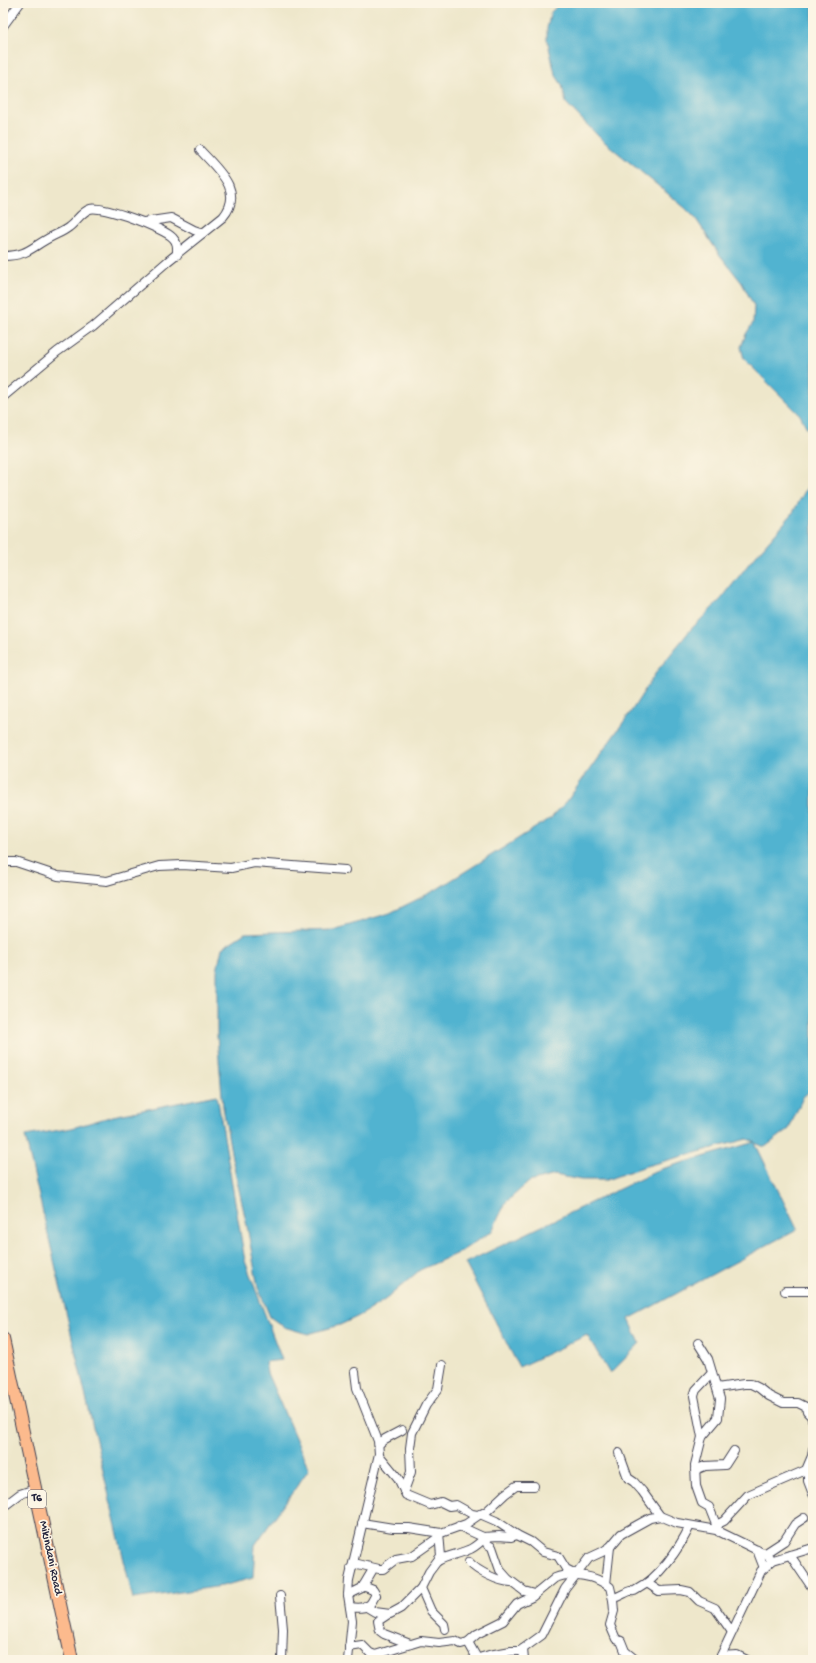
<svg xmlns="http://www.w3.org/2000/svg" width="816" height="1663" viewBox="0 0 816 1663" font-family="'Gochi Hand',sans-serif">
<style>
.water{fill:#51b3d0;stroke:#3a6a86}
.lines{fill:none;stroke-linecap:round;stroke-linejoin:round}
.minor-casing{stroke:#414051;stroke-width:10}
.highway-casing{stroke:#414051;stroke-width:14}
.minor{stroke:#fff;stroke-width:8}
.highway{stroke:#fcba8d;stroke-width:12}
.labels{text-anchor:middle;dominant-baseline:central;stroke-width:3.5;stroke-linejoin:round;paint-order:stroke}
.shield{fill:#fcf5e5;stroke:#63616e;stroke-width:1}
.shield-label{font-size:11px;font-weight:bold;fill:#22223b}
.street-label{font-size:12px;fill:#22223b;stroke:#fcf5e5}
</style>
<rect width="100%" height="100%" fill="#fcf5e5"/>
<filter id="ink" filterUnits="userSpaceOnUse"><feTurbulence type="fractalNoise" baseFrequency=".025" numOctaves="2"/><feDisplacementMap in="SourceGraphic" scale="8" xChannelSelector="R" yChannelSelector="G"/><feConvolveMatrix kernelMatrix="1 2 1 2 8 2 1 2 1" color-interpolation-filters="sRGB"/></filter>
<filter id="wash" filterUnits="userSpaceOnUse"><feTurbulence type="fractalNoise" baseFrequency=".012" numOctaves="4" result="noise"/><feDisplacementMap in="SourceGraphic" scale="16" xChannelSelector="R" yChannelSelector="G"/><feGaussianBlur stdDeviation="0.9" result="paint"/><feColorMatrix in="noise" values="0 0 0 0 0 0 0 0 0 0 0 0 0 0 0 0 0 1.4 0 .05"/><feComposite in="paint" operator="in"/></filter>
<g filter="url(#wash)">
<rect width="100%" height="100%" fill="#eee7cb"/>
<g class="water">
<path d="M 560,3 L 813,3 L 813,433 L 808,430 L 800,415 L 744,359 L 741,347 L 746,334 L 753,323 L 754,306 L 742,283 L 719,254 L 696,219 L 684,207 L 601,139 L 566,103 L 562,85 L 555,74 L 547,39 L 547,28 L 551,12 Z"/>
<path d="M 813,477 L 813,1088 L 803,1097 L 789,1129 L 765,1147 L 755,1143 L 797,1229 L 629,1319 L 640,1343 L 610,1374 L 587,1335 L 519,1367 L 465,1263 L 661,1169 L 755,1142 L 747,1139 L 646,1166 L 606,1180 L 581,1180 L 555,1175 L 529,1182 L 506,1202 L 492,1231 L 460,1252 L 420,1270 L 386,1299 L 361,1315 L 340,1325 L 308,1334 L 284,1327 L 270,1317 L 258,1288 L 247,1226 L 232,1158 L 223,1107 L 217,1036 L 217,971 L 222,948 L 245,933 L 333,930 L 390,913 L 434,891 L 551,818 L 567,801 L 632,710 L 657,671 L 691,629 L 722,598 L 751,561 L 792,514 Z"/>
<path d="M 217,1095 L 245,1261 L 282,1360 L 265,1362 L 267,1373 L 309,1469 L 255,1545 L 253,1578 L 222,1586 L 133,1599 L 25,1136 L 72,1128 L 113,1116 Z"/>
</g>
</g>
<g filter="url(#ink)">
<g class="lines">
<defs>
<g id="minor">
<path d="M 3,26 L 20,3"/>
<path d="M 144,222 L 171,218 L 194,230 L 203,233"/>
<path d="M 3,256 C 29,256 32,246 53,236 C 59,233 64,231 69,227 C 77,221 81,212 90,209 C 101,205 164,228 173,238 C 178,243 177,248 177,255"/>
<path d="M 3,397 L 57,352 L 93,326 L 168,261 L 223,217 C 245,191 218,170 200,150"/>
<path d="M 3,862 L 16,862 L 58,876 L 107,881 L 159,866 L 182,865 L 231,868 L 254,863 L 345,870"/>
<path d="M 785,1291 L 813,1291"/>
<path d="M 698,1343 L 708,1359 L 720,1399 L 718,1418 L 702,1437 L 695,1465 L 696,1486 L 702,1503 L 709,1507 L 719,1532"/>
<path d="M 717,1388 L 744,1384 L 751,1384 L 759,1388 L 769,1396 L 783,1403 L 798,1403 L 806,1407 L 807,1412 L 811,1416 L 813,1422"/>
<path d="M 702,1437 L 694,1396 L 696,1390 L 712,1373"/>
<path d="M 379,1444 L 385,1439 L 402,1430"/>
<path d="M 619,1453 L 628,1478 L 634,1482 L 642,1491 L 660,1516"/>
<path d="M 379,1455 L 398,1478 L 406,1495 L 430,1505 L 441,1502 L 449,1506 L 456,1505 L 472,1514 L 477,1515"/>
<path d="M 808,1468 L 808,1481 L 813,1494"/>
<path d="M 695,1470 L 705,1466 L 725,1465 L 734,1451"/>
<path d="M 404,1491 L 411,1472 L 410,1448 L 412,1433 L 426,1405 L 438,1389 L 442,1365"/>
<path d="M 3,1507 L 20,1494 L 35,1489"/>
<path d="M 480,1514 L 496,1521 L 517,1535 L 531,1542 L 543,1552 L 558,1556 L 566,1569 L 576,1574"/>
<path d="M 362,1523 L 393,1528 L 409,1528 L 441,1533 L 466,1524 L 479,1515 L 487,1511 L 505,1494 L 516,1486 L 534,1486"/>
<path d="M 716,1525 L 724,1521 L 748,1495 L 806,1470 L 812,1456 L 813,1449"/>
<path d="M 459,1526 L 483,1537 L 499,1536 L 511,1537 L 517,1535"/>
<path d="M 439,1533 L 441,1556 L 429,1572 L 421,1588 L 431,1611 L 444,1624 L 445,1629"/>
<path d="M 486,1537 L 487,1544 L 492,1547 L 500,1570 L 508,1579 L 524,1591 L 535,1594"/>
<path d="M 757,1550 L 764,1568"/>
<path d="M 764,1554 L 784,1541 L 795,1524 L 804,1518"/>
<path d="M 790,1555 L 813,1589"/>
<path d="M 438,1561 C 447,1555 457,1555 468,1550 C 475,1548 480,1542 486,1537"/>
<path d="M 469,1562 C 477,1571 499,1582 511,1582"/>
<path d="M 351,1568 L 358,1564 L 379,1569 L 383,1569 L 396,1559 L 412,1556 L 439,1537"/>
<path d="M 647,1583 L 659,1591 L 681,1590 L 690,1592 L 699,1601 L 715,1608 L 732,1632"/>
<path d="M 606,1584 L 610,1547"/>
<path d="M 348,1595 L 362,1588 L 372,1571"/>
<path d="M 280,1596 L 283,1629 L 282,1660"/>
<path d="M 613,1598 C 619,1597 626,1592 630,1591 C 633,1591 634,1592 636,1590 C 659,1578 679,1549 690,1526"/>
<path d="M 365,1606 L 375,1612 L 390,1614 L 401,1608 L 421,1588"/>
<path d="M 350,1607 C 357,1608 365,1609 370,1604 C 373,1601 373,1598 376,1595 L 373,1590 L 363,1586"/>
<path d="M 387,1615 L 378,1621 L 380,1631 L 384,1634 L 410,1644"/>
<path d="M 468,1642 L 477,1658"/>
<path d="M 349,1647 L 362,1645 L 370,1653 L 375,1655 L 421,1641 L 439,1643 L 455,1641 L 461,1644 L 468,1642 L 477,1634 L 503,1621 L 517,1604 L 532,1597 L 555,1578 C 572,1571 596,1576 610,1587 L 613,1600 L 614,1611 L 610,1625 L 616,1639 L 621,1641 L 625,1651 L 636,1660"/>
<path d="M 523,1649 L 524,1660"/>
<path d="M 721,1656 L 737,1655 L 747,1660"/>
<path d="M 348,1660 L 352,1621 L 348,1595 L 349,1580 L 379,1454 L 378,1441 L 357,1388 L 355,1372"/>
<path d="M 472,1660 L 489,1655 L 511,1651 L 520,1651 L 542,1635 L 565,1589 L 589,1558 L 602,1552 L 610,1547 L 621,1534 L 650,1518 L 660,1516 L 677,1523 L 716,1530 L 763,1553 L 773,1560"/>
<path d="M 719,1660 L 761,1571 L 773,1560 L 813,1548"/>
</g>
<path id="highway" d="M 3,1339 L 72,1660"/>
</defs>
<use href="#minor" class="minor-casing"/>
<use href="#highway" class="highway-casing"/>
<use href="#minor" class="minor"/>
<use href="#highway" class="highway"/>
</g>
</g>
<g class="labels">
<rect class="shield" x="28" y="1490" width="18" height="18" rx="3"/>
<g class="shield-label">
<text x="37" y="1499">T6</text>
</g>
<g class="street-label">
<text transform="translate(50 1558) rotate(78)">Mikindani Road</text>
</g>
</g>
<rect width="816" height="1663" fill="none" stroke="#fcf5e5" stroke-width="16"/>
</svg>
